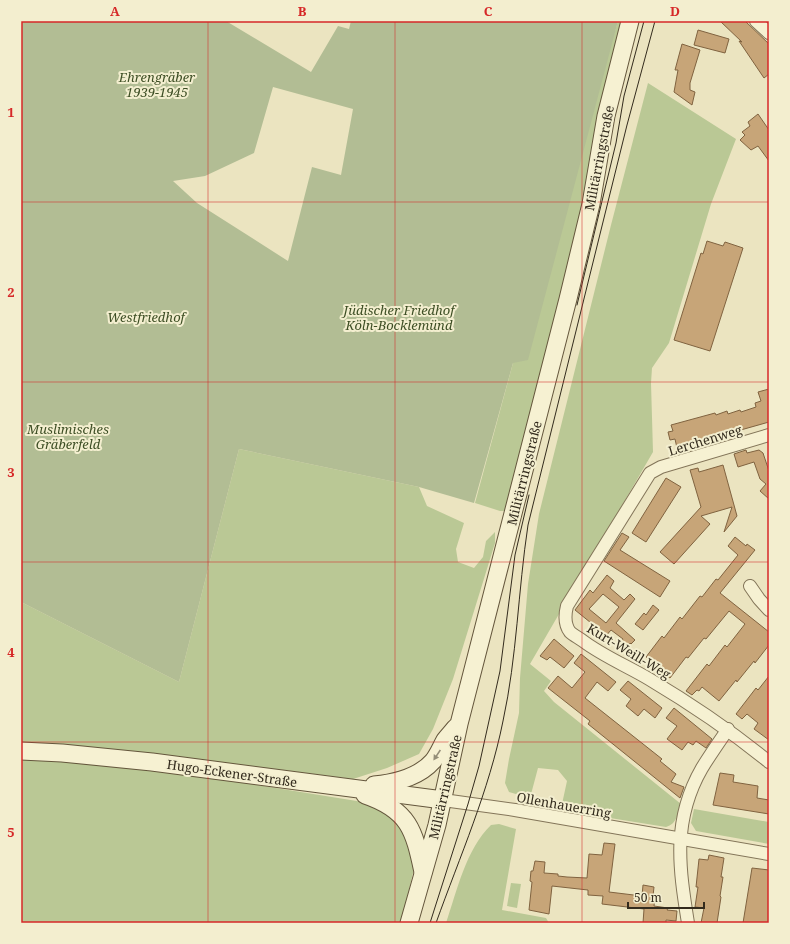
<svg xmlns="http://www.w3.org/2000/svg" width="790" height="944" viewBox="0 0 790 944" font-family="'Noto Serif',serif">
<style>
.green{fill:#bac895}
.cemetery{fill:#b2bd94;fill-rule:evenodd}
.building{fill:#c7a578;stroke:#806340;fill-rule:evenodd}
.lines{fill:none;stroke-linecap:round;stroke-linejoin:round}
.minor-casing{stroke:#837559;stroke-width:14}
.secondary-casing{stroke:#64563c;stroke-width:19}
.minor{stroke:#f6f1d2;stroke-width:12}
.secondary{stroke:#f6f1d2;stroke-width:17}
.tram{stroke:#332b1d;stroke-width:1}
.oneway{fill:#948e78}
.grid{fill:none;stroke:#d62828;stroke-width:1;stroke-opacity:0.55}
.labels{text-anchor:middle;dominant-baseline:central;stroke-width:4;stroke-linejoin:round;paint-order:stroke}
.park-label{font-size:13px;font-style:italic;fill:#3d4e24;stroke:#f3eecf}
.street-label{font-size:13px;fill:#332b1d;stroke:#f3eecf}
.neatline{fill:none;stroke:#d62828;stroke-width:1.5}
.grid-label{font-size:13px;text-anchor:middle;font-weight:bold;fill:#d62828}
</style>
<rect width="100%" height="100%" fill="#ebe4c0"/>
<g class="green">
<path d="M 618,21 L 624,21 L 587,197 L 509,511 L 500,511 L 475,503 L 513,363 Z"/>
<path d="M 648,83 L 736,139 L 711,204 L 669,343 L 652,368 L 651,383 L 653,452 L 530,664 L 551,681 L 544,691 L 554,702 L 681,804 C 678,813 677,824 666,827 L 610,818 L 562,804 L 567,781 L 558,770 L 538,768 L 530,798 L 509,792 L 505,783 L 509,759 L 519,713 L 520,678 L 528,584 L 539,514 L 611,225 Z"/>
<path d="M 239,449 L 419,487 L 427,506 L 464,523 L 456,549 L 458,562 L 474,568 L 483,557 L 486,541 L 495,532 L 495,543 L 453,679 L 433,729 L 419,754 L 387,768 L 353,779 L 275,769 L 229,766 L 101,748 L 21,743 L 21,602 L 179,682 Z"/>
<path d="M 21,758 L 165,770 L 363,802 L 385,810 L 398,820 L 413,846 L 413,873 L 401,923 L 21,923 Z"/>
<path d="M 694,809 L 769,822 L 769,844 L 696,831 L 691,823 Z"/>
<path d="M 499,824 L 516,829 L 502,910 L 546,918 L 549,923 L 446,923 C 457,891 466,849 491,825 Z"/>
<path d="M 511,883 L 521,884 L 517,908 L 507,906 Z"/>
</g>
<path class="cemetery" d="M 21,21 L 226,21 L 311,72 L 338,26 L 349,29 L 351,21 L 618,21 L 528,360 L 513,363 L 474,503 L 419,487 L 239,449 L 179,682 L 21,602 ZM 273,87 L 353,109 L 341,175 L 312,167 L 288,261 L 197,203 L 173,181 L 205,176 L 254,153 Z"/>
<g class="building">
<path d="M 720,21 L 745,21 L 769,44 L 769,74 L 764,78 L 739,41 L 742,42 Z"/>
<path d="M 698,30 L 729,39 L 725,53 L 694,45 Z"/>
<path d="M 682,44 L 700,50 L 690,83 L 690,90 L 695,92 L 692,105 L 674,92 L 678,70 L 675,70 Z"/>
<path d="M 758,114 L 769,130 L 769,161 L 758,146 L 751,150 L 740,140 L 745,135 L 742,132 L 750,126 L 748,122 Z"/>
<path d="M 707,241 L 723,246 L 725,242 L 743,248 L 710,351 L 674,340 L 701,253 L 703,254 Z"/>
<path d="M 769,389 L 769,422 L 677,448 L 675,439 L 670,440 L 668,432 L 673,431 L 671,425 L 715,413 L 716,415 L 727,411 L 728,414 L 740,410 L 741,412 L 756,407 L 755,403 L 761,401 L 758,392 Z"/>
<path d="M 746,450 L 747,453 L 759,450 L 763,453 L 769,471 L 769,499 L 760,491 L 766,484 L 760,479 L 754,462 L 738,467 L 734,454 Z"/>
<path d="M 723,465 L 737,516 L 724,532 L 732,507 L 701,516 L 710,524 L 674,564 L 660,552 L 701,507 L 690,470 L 698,468 L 699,472 Z"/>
<path d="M 666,478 L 681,487 L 646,542 L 632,533 Z"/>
<path d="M 622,533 L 629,537 L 620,550 L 670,581 L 660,597 L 604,561 Z"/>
<path d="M 735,537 L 746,546 L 747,544 L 755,550 L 720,593 L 769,632 L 769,645 L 755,663 L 754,661 L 737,682 L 736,680 L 719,701 L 702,687 L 699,691 L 697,690 L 692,695 L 686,691 L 707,664 L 709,666 L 725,645 L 727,647 L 745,624 L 729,611 L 706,639 L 704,638 L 688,658 L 686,657 L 670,678 L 663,673 L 664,671 L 646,657 L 662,636 L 664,638 L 680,617 L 682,619 L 700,596 L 702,597 L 716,579 L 718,580 L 738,555 L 728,546 Z"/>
<path d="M 607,575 L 614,581 L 610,588 L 624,600 L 630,594 L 635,599 L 616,623 L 635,640 L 631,644 L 630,643 L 625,649 L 619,645 L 623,639 L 611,630 L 605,637 L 599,633 L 601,631 L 575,610 L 590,590 L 593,593 ZM 603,594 L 619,607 L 606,623 L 589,609 Z"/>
<path d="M 653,605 L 659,610 L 643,630 L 635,624 L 644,613 L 646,615 Z"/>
<path d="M 554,639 L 574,656 L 564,668 L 550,657 L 547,660 L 540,656 Z"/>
<path d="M 581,654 L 616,682 L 608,691 L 597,682 L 585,698 L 662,759 L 660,761 L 676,774 L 671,782 L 684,787 L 680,798 L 588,724 L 590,721 L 548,688 L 558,676 L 572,688 L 585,672 L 574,663 Z"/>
<path d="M 769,676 L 769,740 L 754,729 L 758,723 L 747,714 L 742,719 L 736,714 L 756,688 L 758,690 Z"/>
<path d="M 628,681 L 662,708 L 655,718 L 644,709 L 638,716 L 626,706 L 631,699 L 620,690 Z"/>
<path d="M 674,708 L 712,739 L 706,748 L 696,741 L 693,745 L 688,742 L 682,750 L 667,739 L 677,726 L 666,718 Z"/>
<path d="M 720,773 L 734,775 L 733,782 L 758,786 L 757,798 L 769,800 L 769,814 L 713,805 Z"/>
<path d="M 604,843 L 615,844 L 609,892 L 642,896 L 643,885 L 654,887 L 653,896 L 655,897 L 654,906 L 668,908 L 667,910 L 677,911 L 676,921 L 666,920 L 666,923 L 643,923 L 644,909 L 602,904 L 603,896 L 588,895 L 588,890 L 552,886 L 549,914 L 529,910 L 532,882 L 530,881 L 531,871 L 533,871 L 535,861 L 545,862 L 544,873 L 558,874 L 558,876 L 567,877 L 587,878 L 589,854 L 602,855 Z"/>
<path d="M 709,855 L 724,858 L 721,877 L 723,877 L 720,896 L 721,897 L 717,923 L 701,923 L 704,908 L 695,907 L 698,887 L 696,887 L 699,859 L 708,860 Z"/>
<path d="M 752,868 L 769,870 L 769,923 L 743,923 Z"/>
</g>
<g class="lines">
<defs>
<g id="minor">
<path d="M 756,21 L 769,33"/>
<path d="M 769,435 L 661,467 L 650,473 L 567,606 C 565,614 564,624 570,632 C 573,635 579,638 583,641 C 603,656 627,666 649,679 C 691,704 731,731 769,762"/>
<path d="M 750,586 L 759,599 L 769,610"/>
<path d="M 443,800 L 515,810 L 769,854"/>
<path d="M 688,923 C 679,867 672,820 702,768 C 710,755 719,742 728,729"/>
</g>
<g id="secondary">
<path d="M 21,751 L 62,753 L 152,762 L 443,800"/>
<path d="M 374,785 C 395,783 418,778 433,761 C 438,755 441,747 445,740 C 448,736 452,732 455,728"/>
<path d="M 365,795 C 409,810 414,830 423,872"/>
<path d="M 409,923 L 437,825 L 459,724 L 568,299 L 591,204 L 606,116 L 630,21"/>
</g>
</defs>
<use href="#minor" class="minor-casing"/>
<use href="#secondary" class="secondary-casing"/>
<use href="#minor" class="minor"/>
<use href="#secondary" class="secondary"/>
<g class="tram">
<path d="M 577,305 L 616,143 L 624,96 L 644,21"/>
<path d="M 430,923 L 468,804 L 479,766 L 500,671 L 515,555 L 529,495"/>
<path d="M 436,923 C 460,856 489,791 503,721 C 517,657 518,591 528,525 L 627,125 L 655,21"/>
</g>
</g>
<defs><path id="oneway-solid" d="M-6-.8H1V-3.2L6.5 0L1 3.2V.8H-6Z"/></defs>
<use class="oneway" href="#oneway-solid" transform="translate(437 755) rotate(124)"/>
<path class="grid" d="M 208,21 L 208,923M 395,21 L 395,923M 582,21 L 582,923M 21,202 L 769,202M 21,382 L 769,382M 21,562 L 769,562M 21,742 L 769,742"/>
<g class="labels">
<g class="park-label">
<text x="157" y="77">Ehrengräber<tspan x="157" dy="15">1939-1945</tspan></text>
<text x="399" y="310">Jüdischer Friedhof<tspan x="399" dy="15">Köln-Bocklemünd</tspan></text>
<text x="146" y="317">Westfriedhof</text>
<text x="68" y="429">Muslimisches<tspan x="68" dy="15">Gräberfeld</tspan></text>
</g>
<g class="street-label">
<text transform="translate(599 158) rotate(-79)">Militärringstraße</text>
<text transform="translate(705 440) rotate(-17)">Lerchenweg</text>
<text transform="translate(524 473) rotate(-76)">Militärringstraße</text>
<text transform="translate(629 651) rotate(31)">Kurt-Weill-Weg</text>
<text transform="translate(232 773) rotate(8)">Hugo-Eckener-Straße</text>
<text transform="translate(445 787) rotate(-77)">Militärringstraße</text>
<text transform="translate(564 805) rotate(10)">Ollenhauerring</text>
</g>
</g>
<rect width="790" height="944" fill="none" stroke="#f3eecf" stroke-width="44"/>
<path d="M628 902v6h76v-6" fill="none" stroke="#332b1d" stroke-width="2"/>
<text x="634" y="902" font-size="12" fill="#332b1d" stroke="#f3eecf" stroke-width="3" paint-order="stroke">50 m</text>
<rect x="22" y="22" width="746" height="900" class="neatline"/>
<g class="grid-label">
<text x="115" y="16">A</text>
<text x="302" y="16">B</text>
<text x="488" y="16">C</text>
<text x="675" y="16">D</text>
<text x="11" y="117">1</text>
<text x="11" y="297">2</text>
<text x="11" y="477">3</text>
<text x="11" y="657">4</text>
<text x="11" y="837">5</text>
</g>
</svg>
